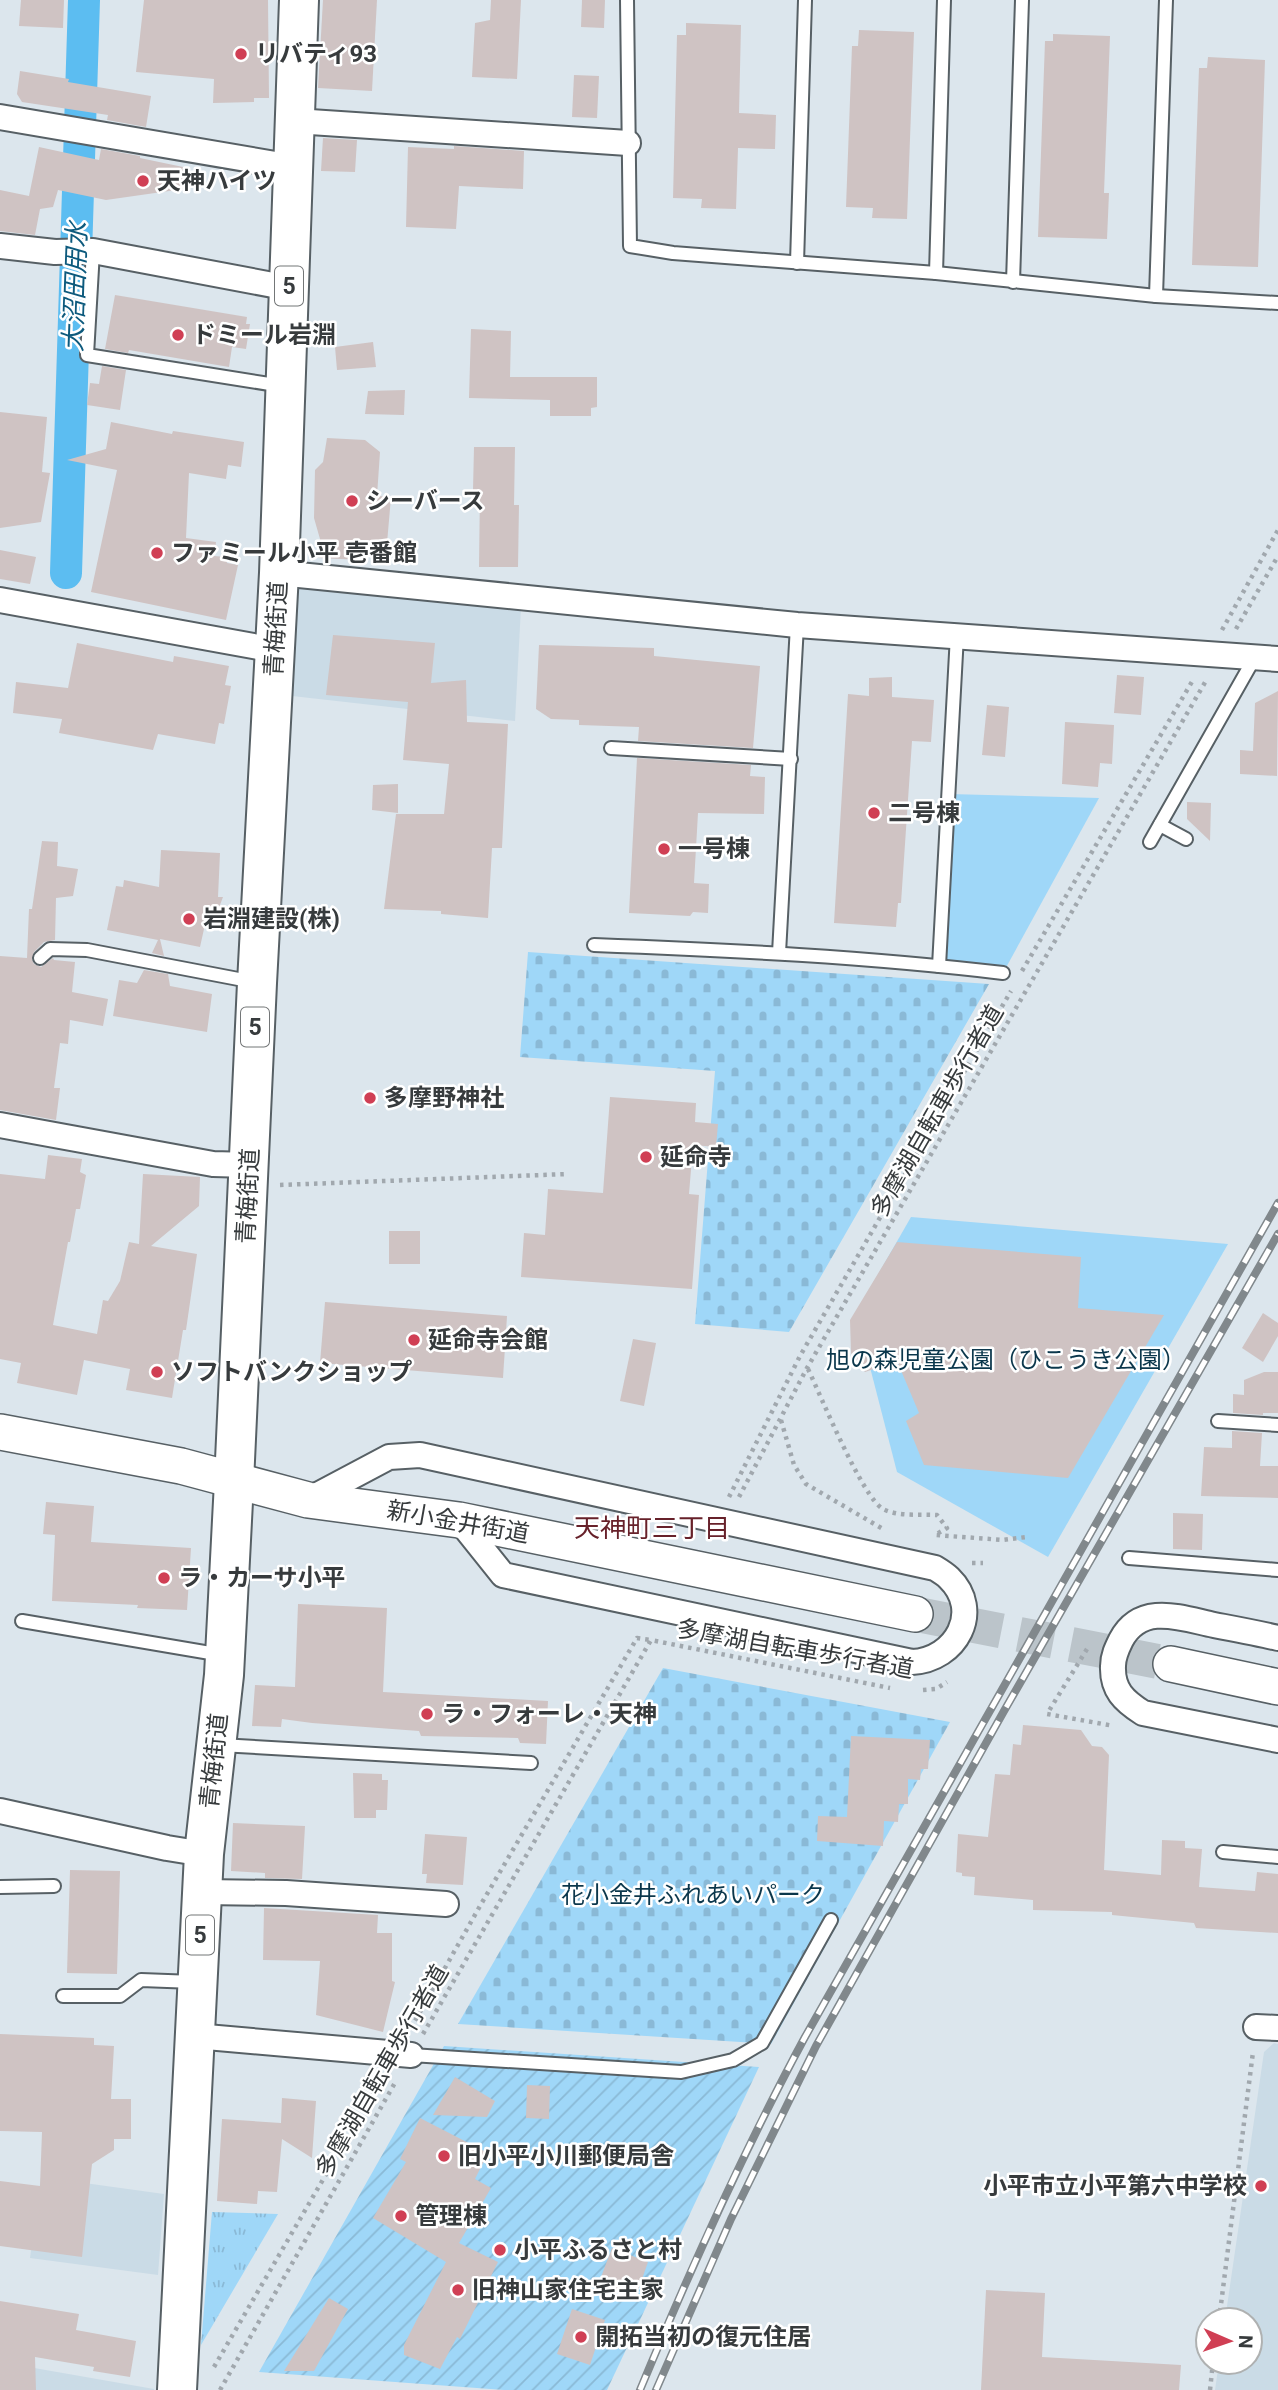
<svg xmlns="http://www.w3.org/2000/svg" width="1278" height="2390" viewBox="0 0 1278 2390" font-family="Roboto,'Noto Sans JP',sans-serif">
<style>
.built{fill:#cadbe6}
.grass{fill:url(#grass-tufts)}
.cemetery{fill:url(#cemetery-stones)}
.park{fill:#9fd7f8}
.garden{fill:url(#garden-furrows)}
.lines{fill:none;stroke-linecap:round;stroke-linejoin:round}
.canal{stroke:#5cbdf1;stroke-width:32}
.building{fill:#cfc3c3}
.secondary-tunnel{stroke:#bbc4ca;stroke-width:35;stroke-dasharray:35 18;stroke-linecap:butt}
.service-casing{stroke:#576065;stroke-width:16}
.minor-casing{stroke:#576065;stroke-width:28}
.secondary-casing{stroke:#576065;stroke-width:38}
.primary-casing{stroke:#576065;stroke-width:42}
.path{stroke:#a1a8ae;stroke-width:4.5;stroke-dasharray:3.5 5;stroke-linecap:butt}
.service{stroke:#fff;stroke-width:12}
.minor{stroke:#fff;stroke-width:24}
.secondary{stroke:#fff;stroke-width:35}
.primary{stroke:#fff;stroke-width:38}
.rail-casing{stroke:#81888c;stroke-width:8}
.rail{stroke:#fff;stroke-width:5;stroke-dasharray:16;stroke-linecap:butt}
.poi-dot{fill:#d03f54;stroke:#fff;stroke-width:2.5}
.labels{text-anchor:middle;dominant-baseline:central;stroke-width:5;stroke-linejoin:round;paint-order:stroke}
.shield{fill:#fff;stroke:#737677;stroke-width:2}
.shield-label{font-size:23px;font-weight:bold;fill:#373b3d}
.poi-label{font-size:24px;font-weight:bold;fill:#373b3d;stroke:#fff;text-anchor:start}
.street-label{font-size:24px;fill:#373b3d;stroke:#fff}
.park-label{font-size:24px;fill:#0b374c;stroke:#fff}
.water-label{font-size:26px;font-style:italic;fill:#0d5a7d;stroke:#fff}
.neighbourhood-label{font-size:26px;fill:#67212a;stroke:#fff}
</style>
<defs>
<pattern id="grass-tufts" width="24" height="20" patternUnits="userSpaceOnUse" patternTransform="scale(1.75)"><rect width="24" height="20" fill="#9fd7f8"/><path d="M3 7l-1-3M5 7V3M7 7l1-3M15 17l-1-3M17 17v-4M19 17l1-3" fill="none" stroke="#8ab9d6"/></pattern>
<pattern id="cemetery-stones" width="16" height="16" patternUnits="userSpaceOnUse" patternTransform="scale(1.75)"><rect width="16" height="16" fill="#9fd7f8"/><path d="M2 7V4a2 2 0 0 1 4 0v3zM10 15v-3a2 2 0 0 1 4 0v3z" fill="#8ab9d6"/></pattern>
<pattern id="garden-furrows" width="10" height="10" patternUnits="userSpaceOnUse" patternTransform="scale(1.75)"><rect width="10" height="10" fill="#9fd7f8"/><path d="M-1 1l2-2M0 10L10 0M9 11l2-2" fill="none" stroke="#8ab9d6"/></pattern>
</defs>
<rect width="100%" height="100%" fill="#dce6ed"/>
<g class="built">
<path d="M 299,588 L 521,607 L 515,721 L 292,696 Z"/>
<path d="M 1274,2043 L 1278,2044 L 1278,2390 L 1215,2390 L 1219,2362 L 1250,2362 L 1250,2320 L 1225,2320 L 1264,2052 Z"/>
<path d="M 41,2177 L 164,2194 L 158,2275 L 30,2258 Z"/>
<path d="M 0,2362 L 154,2389 L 154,2390 L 0,2390 Z"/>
</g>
<path class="grass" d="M 212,2212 L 278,2214 L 201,2345 Z"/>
<g class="cemetery">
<path d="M 528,952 L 989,984 L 789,1332 L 695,1324 L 715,1071 L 520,1057 Z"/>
<path d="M 663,1668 L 950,1722 L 771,2044 L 458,2024 Z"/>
</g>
<g class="park">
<path d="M 948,794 L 1099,798 L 1003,973 L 939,966 Z"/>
<path d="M 911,1217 L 1228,1244 L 1048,1557 L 897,1472 L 856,1313 Z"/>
</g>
<path class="garden" d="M 444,2046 L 759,2067 L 607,2390 L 504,2390 L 259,2372 Z"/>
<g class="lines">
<path class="canal" d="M 66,573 L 84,0"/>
</g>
<g class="building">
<path d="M 21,0 L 64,0 L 63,28 L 19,26 Z"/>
<path d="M 144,0 L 268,0 L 269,98 L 254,98 L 254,102 L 213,103 L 214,79 L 136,72 Z"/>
<path d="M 323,0 L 377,0 L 372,91 L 318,88 Z"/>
<path d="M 491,0 L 521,0 L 517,79 L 472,77 L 475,23 L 490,20 Z"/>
<path d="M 582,0 L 605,0 L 604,28 L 581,27 Z"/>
<path d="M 686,23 L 741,25 L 739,113 L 776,115 L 775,149 L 738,148 L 736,209 L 701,208 L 702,199 L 673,198 L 677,35 L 686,35 Z"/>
<path d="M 859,30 L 914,32 L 907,219 L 872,218 L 873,208 L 846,207 L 852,46 L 858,46 Z"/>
<path d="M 1053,34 L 1110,36 L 1104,193 L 1109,193 L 1107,239 L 1038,237 L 1045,41 L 1053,41 Z"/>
<path d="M 1208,57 L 1265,60 L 1258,267 L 1192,265 L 1199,68 L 1207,68 Z"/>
<path d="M 20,71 L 69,79 L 68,82 L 151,96 L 146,127 L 107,120 L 108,115 L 22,102 L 17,94 Z"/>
<path d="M 574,75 L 599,76 L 597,118 L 572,117 Z"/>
<path d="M 323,138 L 357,140 L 355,172 L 321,171 Z"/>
<path d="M 454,146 L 524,151 L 523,189 L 459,186 L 456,229 L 406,227 L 408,147 L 454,149 Z"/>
<path d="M 39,147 L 99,160 L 101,149 L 140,156 L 140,158 L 183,167 L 204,186 L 106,200 L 58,190 L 53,207 L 40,209 L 35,235 L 0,231 L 0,190 L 29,196 Z"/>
<path d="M 115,295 L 247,317 L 246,324 L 250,324 L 246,349 L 232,347 L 229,367 L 129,350 L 128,353 L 105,349 Z"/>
<path d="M 471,329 L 511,331 L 510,377 L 597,377 L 597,407 L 591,408 L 591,416 L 550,416 L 550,400 L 469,398 Z"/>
<path d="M 373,342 L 376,367 L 337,370 L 335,347 Z"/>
<path d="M 102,366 L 126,370 L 120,410 L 87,405 L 90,383 L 99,384 Z"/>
<path d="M 405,390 L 404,415 L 365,414 L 368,391 Z"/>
<path d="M 0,412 L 47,417 L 42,472 L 50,473 L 41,522 L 0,528 Z"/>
<path d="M 111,422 L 172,434 L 173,431 L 244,442 L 241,467 L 228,465 L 226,479 L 189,473 L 186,538 L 216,542 L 214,556 L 226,557 L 227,563 L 238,565 L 226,620 L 91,592 L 117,470 L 67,460 L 106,449 Z"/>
<path d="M 327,438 L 365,440 L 380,452 L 377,496 L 391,497 L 386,555 L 364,554 L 364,560 L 318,558 L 320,539 L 314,518 L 315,470 L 323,462 Z"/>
<path d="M 474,447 L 515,447 L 514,505 L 519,505 L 518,567 L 479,567 L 480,490 L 473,490 Z"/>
<path d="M 0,550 L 36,557 L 30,584 L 0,579 Z"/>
<path d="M 333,635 L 435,643 L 431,683 L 466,680 L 467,722 L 508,724 L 502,848 L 492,848 L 488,918 L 441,914 L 441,911 L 384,909 L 396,814 L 444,814 L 449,764 L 403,760 L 408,702 L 326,695 Z"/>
<path d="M 77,643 L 173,662 L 174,656 L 229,666 L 225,685 L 231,686 L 224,724 L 219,723 L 215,744 L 158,734 L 153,750 L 59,733 L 62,719 L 13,713 L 16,682 L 68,688 Z"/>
<path d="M 539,645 L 654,648 L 654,656 L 760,666 L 753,748 L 638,741 L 639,727 L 579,725 L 579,720 L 551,719 L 536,709 Z"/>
<path d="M 1117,675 L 1144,677 L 1141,715 L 1114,713 Z"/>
<path d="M 892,677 L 892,697 L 934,700 L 931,742 L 912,741 L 901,903 L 898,903 L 896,927 L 834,923 L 848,694 L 869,696 L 869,678 Z"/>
<path d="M 1278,691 L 1277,776 L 1240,774 L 1240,750 L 1253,751 L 1255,703 Z"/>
<path d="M 987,705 L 1009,707 L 1005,757 L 982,755 Z"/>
<path d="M 1065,722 L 1114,725 L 1112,764 L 1100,763 L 1098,787 L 1062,784 Z"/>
<path d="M 637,758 L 751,765 L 750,776 L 765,777 L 764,814 L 698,813 L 694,883 L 709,884 L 708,913 L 693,912 L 690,916 L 629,913 Z"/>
<path d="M 398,784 L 398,813 L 372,810 L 373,785 Z"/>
<path d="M 1187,802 L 1211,803 L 1210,841 L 1187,819 Z"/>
<path d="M 42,841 L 58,842 L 57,866 L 78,869 L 73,896 L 56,898 L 55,940 L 44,942 L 34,952 L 32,960 L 34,964 L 41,967 L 53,958 L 54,960 L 75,962 L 72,992 L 108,999 L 103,1026 L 70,1020 L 68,1044 L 60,1043 L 54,1088 L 60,1088 L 56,1120 L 0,1110 L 0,956 L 27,958 L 29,909 L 32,909 Z"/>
<path d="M 161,850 L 220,853 L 218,897 L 223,897 L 214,921 L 204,929 L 200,947 L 160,939 L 164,956 L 152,953 L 158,940 L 107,930 L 116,886 L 123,887 L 124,880 L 159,887 Z"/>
<path d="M 144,970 L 168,974 L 170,986 L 212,994 L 207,1032 L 113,1016 L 119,980 L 137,983 Z"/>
<path d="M 610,1097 L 696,1103 L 695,1122 L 718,1124 L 716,1147 L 693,1145 L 689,1194 L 699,1195 L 692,1289 L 521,1277 L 524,1233 L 545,1235 L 548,1189 L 603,1193 Z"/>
<path d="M 48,1155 L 82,1159 L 80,1172 L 86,1175 L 80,1209 L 76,1209 L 70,1242 L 68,1242 L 53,1325 L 97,1334 L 103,1300 L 108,1301 L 120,1281 L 129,1242 L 139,1244 L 143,1174 L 200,1177 L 199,1206 L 151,1246 L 197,1254 L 186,1330 L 183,1330 L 172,1398 L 126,1390 L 130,1369 L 84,1360 L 77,1395 L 17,1383 L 21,1363 L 0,1359 L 0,1174 L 45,1179 Z"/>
<rect x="389" y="1231" width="31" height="33"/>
<path d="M 897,1242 L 1081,1257 L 1078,1308 L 1164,1315 L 1068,1478 L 924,1465 L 906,1421 L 919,1413 L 897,1361 L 865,1372 L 851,1353 L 850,1320 Z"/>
<path d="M 325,1302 L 507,1316 L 503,1378 L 320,1363 Z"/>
<path d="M 1263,1313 L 1278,1323 L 1278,1336 L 1263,1362 L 1242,1348 Z"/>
<path d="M 633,1339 L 656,1343 L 644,1406 L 620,1401 Z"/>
<path d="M 1264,1372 L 1278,1372 L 1278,1413 L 1263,1413 L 1263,1415 L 1233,1413 L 1233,1394 L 1244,1395 L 1244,1380 Z"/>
<path d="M 1232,1431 L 1262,1433 L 1260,1466 L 1278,1466 L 1278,1498 L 1201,1496 L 1204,1447 L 1232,1448 Z"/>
<path d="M 46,1502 L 94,1506 L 91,1542 L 191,1548 L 187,1610 L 137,1608 L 138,1605 L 52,1601 L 55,1535 L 43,1534 Z"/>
<path d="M 1173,1513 L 1203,1514 L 1202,1550 L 1173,1549 Z"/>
<path d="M 298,1604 L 387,1608 L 383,1692 L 548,1701 L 546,1744 L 520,1743 L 518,1738 L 421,1736 L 419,1731 L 312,1723 L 282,1719 L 281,1727 L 252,1726 L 255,1685 L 295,1687 Z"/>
<path d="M 1023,1725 L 1081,1730 L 1092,1746 L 1102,1747 L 1109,1755 L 1104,1870 L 1161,1875 L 1162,1840 L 1185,1841 L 1185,1848 L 1202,1849 L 1199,1887 L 1255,1891 L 1257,1872 L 1278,1874 L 1278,1933 L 1196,1928 L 1194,1923 L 1112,1915 L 1112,1912 L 1033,1910 L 1033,1900 L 974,1895 L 975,1877 L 962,1876 L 962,1873 L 956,1872 L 958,1834 L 988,1837 L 995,1774 L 1010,1775 L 1013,1744 L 1021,1745 Z"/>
<path d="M 851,1736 L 930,1740 L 928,1769 L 921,1769 L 920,1780 L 908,1779 L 908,1804 L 899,1804 L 898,1822 L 884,1821 L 883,1846 L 817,1841 L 818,1816 L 847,1817 Z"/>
<path d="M 353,1773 L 382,1774 L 382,1780 L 388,1780 L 387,1810 L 376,1810 L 376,1818 L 354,1818 Z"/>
<path d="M 233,1823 L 305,1826 L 302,1879 L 265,1878 L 265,1873 L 231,1871 Z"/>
<path d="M 425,1834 L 467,1837 L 463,1885 L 426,1883 L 427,1874 L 422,1874 Z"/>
<path d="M 70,1870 L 120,1871 L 117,1974 L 67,1973 Z"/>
<path d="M 264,1908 L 378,1915 L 377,1933 L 392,1933 L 392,1981 L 395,1982 L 383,2032 L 316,2015 L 320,1961 L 263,1960 Z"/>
<path d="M 0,2034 L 94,2038 L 94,2045 L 114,2046 L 111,2099 L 131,2099 L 131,2139 L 114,2139 L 114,2150 L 92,2164 L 82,2257 L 0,2246 L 0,2181 L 40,2186 L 42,2132 L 0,2131 Z"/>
<path d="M 455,2077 L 495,2101 L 487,2117 L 433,2115 Z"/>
<path d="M 527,2085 L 550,2086 L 549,2119 L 526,2118 Z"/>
<path d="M 282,2098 L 316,2101 L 312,2158 L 282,2139 L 277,2192 L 258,2191 L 257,2204 L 217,2201 L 222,2119 L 281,2123 Z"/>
<path d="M 420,2118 L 488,2153 L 475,2179 L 491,2188 L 459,2243 L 498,2262 L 460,2339 L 457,2337 L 440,2369 L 404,2355 L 404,2345 L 446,2262 L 373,2218 L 406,2162 L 400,2159 Z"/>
<path d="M 612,2248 L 648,2262 L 635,2299 L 598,2285 Z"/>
<path d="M 986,2290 L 1045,2293 L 1042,2357 L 1181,2365 L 1179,2390 L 981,2390 Z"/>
<path d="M 329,2298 L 348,2309 L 314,2371 L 284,2371 Z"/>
<path d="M 0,2301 L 79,2314 L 76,2330 L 136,2341 L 130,2377 L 93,2371 L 94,2367 L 35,2357 L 36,2390 L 0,2390 Z"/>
<path d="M 572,2309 L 605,2320 L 590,2365 L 557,2354 Z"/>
</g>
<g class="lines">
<path class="secondary-tunnel" d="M 915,1614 L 1171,1664"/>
<defs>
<g id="service">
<path d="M 627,0 L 630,246 L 673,253 L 936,273 L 1156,296 L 1278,303"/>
<path d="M 93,251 L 87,355 L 282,386"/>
<path d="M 797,263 L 805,0"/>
<path d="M 936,273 L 944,0"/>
<path d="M 1013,282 L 1022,0"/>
<path d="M 1156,296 L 1166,0"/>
<path d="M 611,748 L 791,759"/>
<path d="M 1160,825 L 1186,839"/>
<path d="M 1150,842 L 1255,657"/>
<path d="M 594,945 C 731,950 867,957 1003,973"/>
<path d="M 779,953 L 797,625"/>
<path d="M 40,958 L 50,949 L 87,950 L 254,982"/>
<path d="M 939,966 L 957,635"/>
<path d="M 1218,1421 L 1278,1425"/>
<path d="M 1129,1558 L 1278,1570"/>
<path d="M 22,1621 L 222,1655"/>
<path d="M 220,1745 L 531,1763"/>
<path d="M 1223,1852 L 1278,1857"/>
<path d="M 0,1887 L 54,1886"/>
<path d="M 63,1996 L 120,1996 L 141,1980 L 194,1982"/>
<path d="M 411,2055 L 681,2072 L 733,2060 L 762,2043 L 831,1920"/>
</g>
<g id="minor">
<path d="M 0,117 L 293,167"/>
<path d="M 295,121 L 628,143"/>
<path d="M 0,246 L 55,252 L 93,251 L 289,288"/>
<path d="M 279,573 L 797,625 L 1278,659"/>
<path d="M 0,600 L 275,650"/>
<path d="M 0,1125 L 213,1164 L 249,1165"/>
<path d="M 308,1500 L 389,1457 L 420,1455 L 935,1568 C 940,1571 945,1574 949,1578 C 983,1611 956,1660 912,1662 L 503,1575 L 459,1520"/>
<path d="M 1278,1638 C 1257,1633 1235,1629 1214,1625 C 1181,1618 1141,1602 1121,1640 C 1117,1648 1113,1656 1113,1666 C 1112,1690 1124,1701 1143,1713 L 1278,1740"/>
<path d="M 0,1811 L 167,1848 L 204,1854"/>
<path d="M 203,1892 L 286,1893 L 446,1904"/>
<path d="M 1256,2027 L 1278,2028"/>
<path d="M 195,2036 L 411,2055"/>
</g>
<g id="secondary">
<path d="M 0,1432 L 181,1466 L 308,1500 L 459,1520 L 915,1614"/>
<path d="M 1171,1664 L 1278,1687"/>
</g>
<path id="primary" d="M 177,2390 L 204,1854 L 224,1675 L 234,1482 L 257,983 L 279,573 L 299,0"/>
</defs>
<use href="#service" class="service-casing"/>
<use href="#minor" class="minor-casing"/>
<use href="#secondary" class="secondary-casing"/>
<use href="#primary" class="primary-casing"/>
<g class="path">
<path d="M 1236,629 L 1278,556"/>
<path d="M 1222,630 L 1278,530"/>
<path d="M 1022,971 L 1193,680"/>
<path d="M 280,1185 L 568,1174"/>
<path d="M 808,1369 C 821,1396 862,1497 883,1509 C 899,1517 920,1514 937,1515 L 947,1528 L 935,1535 L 1003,1540 L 1026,1537"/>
<path d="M 781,1420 L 794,1465 L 806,1484 L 883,1529"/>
<path d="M 729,1497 L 800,1356 L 1011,991"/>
<path d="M 739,1497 L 807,1368 L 1207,679"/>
<path d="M 972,1563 L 983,1563"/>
<path d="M 1087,1649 L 1047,1714 L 1114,1726"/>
<path d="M 923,1690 L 936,1689 L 947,1682"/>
<path d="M 411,2028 L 480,1906 L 637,1638 L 651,1640"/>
<path d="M 423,2034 L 651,1640 L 890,1688"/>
<path d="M 1219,2320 L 1253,2052"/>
<path d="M 214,2367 L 382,2078"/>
<path d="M 220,2390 L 396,2081"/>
<path d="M 1210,2390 L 1213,2362"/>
</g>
<use href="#service" class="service"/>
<use href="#minor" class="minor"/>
<use href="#secondary" class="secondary"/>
<use href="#primary" class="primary"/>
<defs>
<g id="rail">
<path d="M 640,2390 C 690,2270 743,2152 805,2037 L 1278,1203"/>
<path d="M 656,2390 L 731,2219 L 816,2046 L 1004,1711 L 1278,1234"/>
</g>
</defs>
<use href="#rail" class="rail-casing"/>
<use href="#rail" class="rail"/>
</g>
<g class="poi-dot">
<circle cx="241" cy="54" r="7"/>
<circle cx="143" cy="181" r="7"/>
<circle cx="178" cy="335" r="7"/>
<circle cx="352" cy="501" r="7"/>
<circle cx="157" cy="553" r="7"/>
<circle cx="874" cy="813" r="7"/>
<circle cx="664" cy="849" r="7"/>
<circle cx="189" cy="919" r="7"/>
<circle cx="370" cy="1098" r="7"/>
<circle cx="646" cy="1157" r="7"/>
<circle cx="414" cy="1340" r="7"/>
<circle cx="157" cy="1372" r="7"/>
<circle cx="164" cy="1578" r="7"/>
<circle cx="427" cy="1714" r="7"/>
<circle cx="444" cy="2156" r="7"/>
<circle cx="1261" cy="2186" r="7"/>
<circle cx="401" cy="2216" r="7"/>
<circle cx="500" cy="2250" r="7"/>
<circle cx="458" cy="2290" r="7"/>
<circle cx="581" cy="2337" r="7"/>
</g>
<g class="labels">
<g class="shield">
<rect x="275" y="266.5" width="28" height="39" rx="5"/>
<rect x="241" y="1007.5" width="28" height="39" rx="5"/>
<rect x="186" y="1915.5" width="28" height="39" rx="5"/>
</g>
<g class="shield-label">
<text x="289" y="286">5</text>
<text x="255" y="1027">5</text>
<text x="200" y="1935">5</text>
</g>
<g class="poi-label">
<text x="255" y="54">リバティ93</text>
<text x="157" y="181">天神ハイツ</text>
<text x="192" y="335">ドミール岩淵</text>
<text x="366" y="501">シーバース</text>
<text x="171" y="553">ファミール小平 壱番館</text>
<text x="888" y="813">二号棟</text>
<text x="678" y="849">一号棟</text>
<text x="203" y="919">岩淵建設(株)</text>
<text x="384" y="1098">多摩野神社</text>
<text x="660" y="1157">延命寺</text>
<text x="428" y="1340">延命寺会館</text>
<text x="171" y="1372">ソフトバンクショップ</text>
<text x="178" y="1578">ラ・カーサ小平</text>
<text x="441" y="1714">ラ・フォーレ・天神</text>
<text x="458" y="2156">旧小平小川郵便局舎</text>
<text x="1247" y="2186" text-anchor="end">小平市立小平第六中学校</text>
<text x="415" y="2216">管理棟</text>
<text x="514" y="2250">小平ふるさと村</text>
<text x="472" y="2290">旧神山家住宅主家</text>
<text x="595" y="2337">開拓当初の復元住居</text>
</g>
<g class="street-label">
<text transform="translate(276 629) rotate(-87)">青梅街道</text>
<text transform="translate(937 1111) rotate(-60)">多摩湖自転車歩行者道</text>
<text transform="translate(248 1196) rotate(-87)">青梅街道</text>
<text transform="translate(458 1522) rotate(10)">新小金井街道</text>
<text transform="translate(795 1649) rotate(10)">多摩湖自転車歩行者道</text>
<text transform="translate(214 1761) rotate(-84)">青梅街道</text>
<text transform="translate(382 2071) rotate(-60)">多摩湖自転車歩行者道</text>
</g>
<g class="park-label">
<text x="1006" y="1360">旭の森児童公園（ひこうき公園）</text>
<text x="693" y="1895">花小金井ふれあいパーク</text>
</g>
<g class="water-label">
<text transform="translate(75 287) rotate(-88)">大沼田用水</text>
</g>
<g class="neighbourhood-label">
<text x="652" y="1528">天神町三丁目</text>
</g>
</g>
<g transform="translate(1229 2341) rotate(92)"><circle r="33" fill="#ffffff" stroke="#afb1b1" stroke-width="2"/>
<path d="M0-5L12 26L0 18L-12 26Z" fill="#d03f54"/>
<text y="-10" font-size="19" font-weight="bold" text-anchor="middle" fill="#373b3d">N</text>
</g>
</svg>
